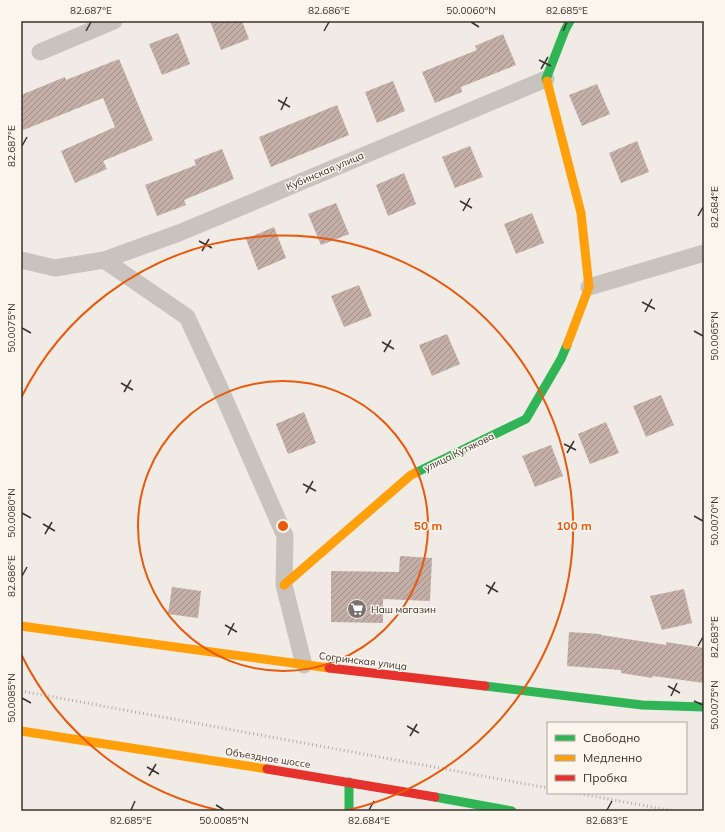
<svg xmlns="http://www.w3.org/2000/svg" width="725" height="832" viewBox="0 0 725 832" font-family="Mulish,sans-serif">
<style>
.building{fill:url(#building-hatch)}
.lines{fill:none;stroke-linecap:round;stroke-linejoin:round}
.street{stroke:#c9c3be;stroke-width:17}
.fast{stroke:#30b455;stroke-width:9}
.slow{stroke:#ff9f0a;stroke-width:9}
.jam{stroke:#e5322d;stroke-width:9}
.rail{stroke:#b1aca8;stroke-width:3;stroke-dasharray:1 3;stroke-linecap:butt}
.ticks{fill:none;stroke:#3b302b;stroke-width:1.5}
.ring{fill:none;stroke:#e8590c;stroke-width:2}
.labels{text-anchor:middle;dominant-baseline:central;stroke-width:3;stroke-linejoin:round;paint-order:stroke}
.street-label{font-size:10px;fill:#3b302b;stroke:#fbf5ee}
.poi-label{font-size:10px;fill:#3b302b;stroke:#fbf5ee;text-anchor:start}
.centre{fill:#e8590c;stroke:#fbf5ee;stroke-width:2}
.ring-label{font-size:12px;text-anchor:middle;font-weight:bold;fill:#e8590c;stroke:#fbf5ee;stroke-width:3;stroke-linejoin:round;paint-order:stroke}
.neatline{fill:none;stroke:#3b302b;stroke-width:1.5}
.ticks-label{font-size:10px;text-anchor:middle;fill:#3b302b}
</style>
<defs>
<pattern id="building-hatch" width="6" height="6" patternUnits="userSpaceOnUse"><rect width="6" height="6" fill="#c3afa7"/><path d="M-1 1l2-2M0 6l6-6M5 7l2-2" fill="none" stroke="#a08f88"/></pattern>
</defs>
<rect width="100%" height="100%" fill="#f0ebe5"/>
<g class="building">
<path d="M 210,21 L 242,21 L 249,39 L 221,50 Z"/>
<path d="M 178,33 L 190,64 L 162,75 L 149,44 Z"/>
<path d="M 503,34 L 516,65 L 461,87 L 462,92 L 435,103 L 422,72 L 477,50 L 475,46 Z"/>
<path d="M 119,59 L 153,140 L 103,161 L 107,169 L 75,183 L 61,151 L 115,127 L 103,98 L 21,131 L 21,95 L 65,77 L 66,80 Z"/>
<path d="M 393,81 L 405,111 L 377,123 L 365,92 Z"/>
<path d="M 597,84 L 610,114 L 582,126 L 569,95 Z"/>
<path d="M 337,105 L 349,135 L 271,167 L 259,137 Z"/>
<path d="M 637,141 L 649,172 L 621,183 L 609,153 Z"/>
<path d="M 470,146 L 483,177 L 455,188 L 442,157 Z"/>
<path d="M 222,149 L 234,179 L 184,200 L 186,205 L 157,216 L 145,185 L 196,165 L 194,160 Z"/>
<path d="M 404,173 L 416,204 L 388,216 L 376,185 Z"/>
<path d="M 336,203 L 349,234 L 321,245 L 308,214 Z"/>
<path d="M 532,213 L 544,243 L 516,254 L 504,224 Z"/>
<path d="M 274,227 L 286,258 L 258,270 L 246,239 Z"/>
<path d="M 359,285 L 372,316 L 344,327 L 331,296 Z"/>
<path d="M 447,334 L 460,364 L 432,376 L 419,345 Z"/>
<path d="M 661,395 L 674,425 L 646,437 L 633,406 Z"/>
<path d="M 304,412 L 316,443 L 288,454 L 276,424 Z"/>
<path d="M 606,422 L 619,453 L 590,464 L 578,434 Z"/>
<path d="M 551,445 L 563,476 L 535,487 L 522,456 Z"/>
<path d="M 400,556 L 432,558 L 430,601 L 383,599 L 383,623 L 331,622 L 331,571 L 399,572 Z"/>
<path d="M 172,587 L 201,591 L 198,618 L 168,614 Z"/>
<path d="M 684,589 L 692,623 L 662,630 L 650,596 Z"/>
<path d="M 569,632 L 601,634 L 601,635 L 666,645 L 666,642 L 704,648 L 704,683 L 653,676 L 652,678 L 621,673 L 621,670 L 567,666 Z"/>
</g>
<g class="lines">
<g class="street">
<path d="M 40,52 L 114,21"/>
<path d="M 21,260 L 55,268 L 104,260 L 187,317 L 219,386 L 285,536 L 284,585 L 304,665"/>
<path d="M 104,260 L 179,233 L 546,79"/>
<path d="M 589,287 L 704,253"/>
</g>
<g class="fast">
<path d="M 547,81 L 546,79 L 565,30 L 570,21"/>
<path d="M 415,473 L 526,419 L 561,359 L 567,345"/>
<path d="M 485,686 L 642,705 L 704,707"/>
<path d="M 349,782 L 349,811"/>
<path d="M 435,797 L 512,811"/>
</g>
<g class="slow">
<path d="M 547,81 L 581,213 L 589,287 L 567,345"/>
<path d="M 284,585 L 411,475 L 415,473"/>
<path d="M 21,626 L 329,668"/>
<path d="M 21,731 L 267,769"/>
</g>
<g class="jam">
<path d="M 329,668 L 485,686"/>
<path d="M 267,769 L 435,797"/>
</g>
<g class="rail">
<path d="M 21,691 L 548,788"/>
<path d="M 576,793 L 674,811"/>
</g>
</g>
<path class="ticks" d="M 471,22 L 479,27M 86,31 L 91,22M 324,31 L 329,22M 563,31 L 567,22M 539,60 L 551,66M 541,69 L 548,57M 278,100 L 290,107M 281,110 L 287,97M 22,146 L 27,137M 460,201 L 472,208M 463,211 L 470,198M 698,216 L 703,207M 199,241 L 212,248M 202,251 L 209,239M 642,302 L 655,309M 645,312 L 652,299M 22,328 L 31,333M 694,331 L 703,336M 382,342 L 394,349M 384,352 L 391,340M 121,383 L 133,390M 124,392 L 131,380M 564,444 L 576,450M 567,453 L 574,441M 303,484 L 316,491M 306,493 L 313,481M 22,513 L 31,518M 694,516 L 703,521M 43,524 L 55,531M 45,534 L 52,522M 22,576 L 27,567M 486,585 L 498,592M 488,594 L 495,582M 225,625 L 237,632M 228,635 L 234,623M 698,646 L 703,637M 668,686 L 680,693M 671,696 L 677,683M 22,698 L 31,703M 694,701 L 703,705M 407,726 L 419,733M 410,736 L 417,724M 147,767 L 159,774M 149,776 L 156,764M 216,805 L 224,810M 131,810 L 135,801M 369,810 L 374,801M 607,810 L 612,801"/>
<g class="ring">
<circle cx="283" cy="526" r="145"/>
<path d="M222 811A291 291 0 0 1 21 654M21 398A291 291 0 1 1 344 811"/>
</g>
<defs>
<symbol id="supermarket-disc" viewBox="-11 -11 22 22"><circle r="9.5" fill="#7a716c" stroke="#fbf5ee"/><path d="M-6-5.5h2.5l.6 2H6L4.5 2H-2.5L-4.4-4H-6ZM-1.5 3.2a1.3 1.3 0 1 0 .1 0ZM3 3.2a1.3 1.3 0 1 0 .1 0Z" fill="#fff"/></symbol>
</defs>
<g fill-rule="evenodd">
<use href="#supermarket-disc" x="346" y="598" width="22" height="22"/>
</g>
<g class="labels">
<g class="street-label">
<text transform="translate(325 171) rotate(-23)">Кубинская улица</text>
<text transform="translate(459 452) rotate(-26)">улица Кутякова</text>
<text transform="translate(363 661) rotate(7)">Согринская улица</text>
<text transform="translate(268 758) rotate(9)">Объездное шоссе</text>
</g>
<g class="poi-label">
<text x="371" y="609">Наш магазин</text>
</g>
</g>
<circle cx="283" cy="526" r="6" class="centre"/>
<g class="ring-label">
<text x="428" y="530">50 m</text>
<text x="574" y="530">100 m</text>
</g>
<rect width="725" height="832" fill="none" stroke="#fbf5ee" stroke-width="44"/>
<rect x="547" y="722" width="140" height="72" fill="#fbf5ee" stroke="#aea6a0"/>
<rect x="555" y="735" width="20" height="6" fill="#30b455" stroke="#aea6a0"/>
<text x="583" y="742" font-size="12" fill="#3b302b">Свободно</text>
<rect x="555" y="755" width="20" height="6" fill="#ff9f0a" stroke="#aea6a0"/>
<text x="583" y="762" font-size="12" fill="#3b302b">Медленно</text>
<rect x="555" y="775" width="20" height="6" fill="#e5322d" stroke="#aea6a0"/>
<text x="583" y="782" font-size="12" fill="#3b302b">Пробка</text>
<rect x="22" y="22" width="681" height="788" class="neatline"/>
<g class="ticks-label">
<text x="91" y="14">82.687°E</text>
<text x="329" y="14">82.686°E</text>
<text x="471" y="14">50.0060°N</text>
<text x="567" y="14">82.685°E</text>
<text transform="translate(11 146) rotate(-90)" y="4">82.687°E</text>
<text transform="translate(714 207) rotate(-90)" y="4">82.684°E</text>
<text transform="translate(11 328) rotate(-90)" y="4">50.0075°N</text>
<text transform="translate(714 336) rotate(-90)" y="4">50.0065°N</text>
<text transform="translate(11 513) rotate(-90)" y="4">50.0080°N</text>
<text transform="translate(714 521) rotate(-90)" y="4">50.0070°N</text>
<text transform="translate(11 576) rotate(-90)" y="4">82.686°E</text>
<text transform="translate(714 637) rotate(-90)" y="4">82.683°E</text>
<text transform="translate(11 698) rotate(-90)" y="4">50.0085°N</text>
<text transform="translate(714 705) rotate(-90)" y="4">50.0075°N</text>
<text x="131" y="824">82.685°E</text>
<text x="224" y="824">50.0085°N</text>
<text x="369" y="824">82.684°E</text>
<text x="607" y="824">82.683°E</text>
</g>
</svg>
